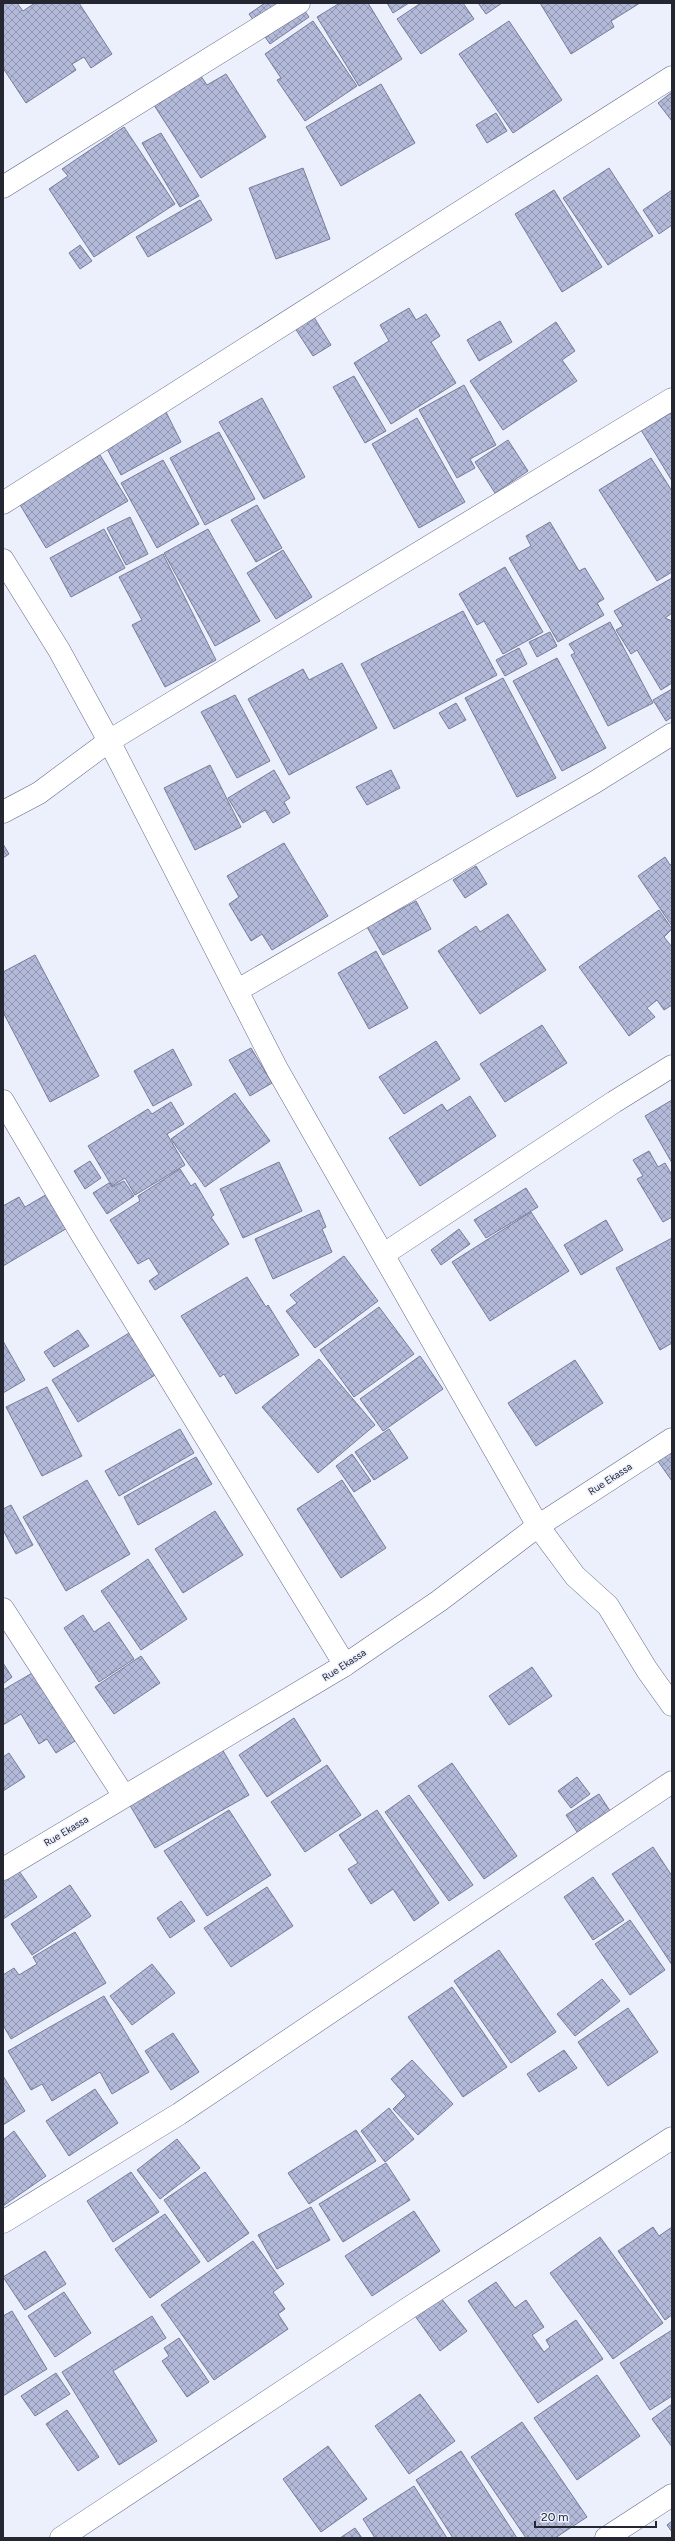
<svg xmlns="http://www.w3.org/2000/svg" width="675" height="2541" viewBox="0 0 675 2541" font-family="Figtree,sans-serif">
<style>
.building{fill:url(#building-cross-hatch);stroke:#777c99}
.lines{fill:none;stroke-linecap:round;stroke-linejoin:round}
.minor-casing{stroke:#656a86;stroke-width:23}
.minor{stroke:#fff;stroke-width:22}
.labels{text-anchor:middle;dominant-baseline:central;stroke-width:3;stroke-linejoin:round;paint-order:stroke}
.street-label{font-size:10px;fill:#242632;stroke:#eceffc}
</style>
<defs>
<pattern id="building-cross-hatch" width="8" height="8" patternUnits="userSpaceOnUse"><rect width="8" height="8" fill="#b3b9d8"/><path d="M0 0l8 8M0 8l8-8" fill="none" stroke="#9196b0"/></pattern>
</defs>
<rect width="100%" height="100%" fill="#eceffc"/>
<g class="building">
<path d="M 3,3 L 17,3 L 23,11 L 35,3 L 79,3 L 112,54 L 91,68 L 84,57 L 72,64 L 76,70 L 26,103 L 3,68 Z"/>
<path d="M 265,3 L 299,3 L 309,17 L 270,44 L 249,14 Z"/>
<path d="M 340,3 L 368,3 L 402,59 L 359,86 L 317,17 Z"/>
<path d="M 387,3 L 409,3 L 393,13 Z"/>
<path d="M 421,3 L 463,3 L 474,19 L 421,54 L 397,19 Z"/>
<path d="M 478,3 L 502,3 L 486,14 Z"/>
<path d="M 540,3 L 640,3 L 611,21 L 614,27 L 571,54 Z"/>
<path d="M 313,21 L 357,86 L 305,121 L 277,80 L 281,78 L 265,54 Z"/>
<path d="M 509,21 L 562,100 L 513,133 L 459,54 Z"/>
<path d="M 198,72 L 207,85 L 226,74 L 266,137 L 201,178 L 152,102 Z"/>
<path d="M 381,84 L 415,143 L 341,186 L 306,127 Z"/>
<path d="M 672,92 L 672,121 L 658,103 Z"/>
<path d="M 496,113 L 507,131 L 487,143 L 476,125 Z"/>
<path d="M 124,127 L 175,204 L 94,257 L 49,189 L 68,176 L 62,169 Z"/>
<path d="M 161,133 L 199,196 L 180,207 L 142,143 Z"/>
<path d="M 303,168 L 330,239 L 276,259 L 249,188 Z"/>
<path d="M 609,168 L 653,236 L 608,265 L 563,198 Z"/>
<path d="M 554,190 L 602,267 L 562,292 L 515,214 Z"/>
<path d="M 672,190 L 672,225 L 659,234 L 643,210 Z"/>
<path d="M 200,200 L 212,220 L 148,257 L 136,237 Z"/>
<path d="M 80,245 L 92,261 L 80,269 L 69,253 Z"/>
<path d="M 409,308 L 416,320 L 426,314 L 440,336 L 431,342 L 456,383 L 391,424 L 354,363 L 389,341 L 380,325 Z"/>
<path d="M 312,314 L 331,345 L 313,356 L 293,325 Z"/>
<path d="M 500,321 L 512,342 L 479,361 L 467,340 Z"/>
<path d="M 556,322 L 575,351 L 562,360 L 577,381 L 503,430 L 470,381 Z"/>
<path d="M 354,376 L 386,431 L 365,443 L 333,387 Z"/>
<path d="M 464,385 L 496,445 L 470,459 L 475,468 L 457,478 L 419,410 Z"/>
<path d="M 262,398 L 305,477 L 264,499 L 219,422 Z"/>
<path d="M 166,412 L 181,442 L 121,475 L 105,445 Z"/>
<path d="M 672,412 L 672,481 L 641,430 Z"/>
<path d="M 417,418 L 465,502 L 419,528 L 372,444 Z"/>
<path d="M 219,432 L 255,499 L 205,525 L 170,458 Z"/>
<path d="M 508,440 L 528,471 L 495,493 L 475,462 Z"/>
<path d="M 100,455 L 128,501 L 46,548 L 19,503 Z"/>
<path d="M 651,458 L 672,491 L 672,572 L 657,581 L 599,490 Z"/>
<path d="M 163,460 L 199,524 L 157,548 L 121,483 Z"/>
<path d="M 257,505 L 282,548 L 256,562 L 231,520 Z"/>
<path d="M 130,517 L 148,554 L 126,565 L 107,528 Z"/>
<path d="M 550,522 L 579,571 L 585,568 L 604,599 L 597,603 L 604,615 L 558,642 L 509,558 L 531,546 L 526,536 Z"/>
<path d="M 104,529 L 125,568 L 71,597 L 50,558 Z"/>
<path d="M 208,529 L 260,621 L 215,646 L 164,553 Z"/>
<path d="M 283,550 L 312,597 L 276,619 L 247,573 Z"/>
<path d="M 163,554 L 216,660 L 165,687 L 132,625 L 142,620 L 119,577 Z"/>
<path d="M 505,567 L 543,632 L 503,654 L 484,621 L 477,625 L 459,594 Z"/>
<path d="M 672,578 L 672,613 L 665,618 L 672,621 L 672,683 L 661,690 L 637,650 L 631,654 L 616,630 L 623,626 L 614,611 Z"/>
<path d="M 463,611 L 497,675 L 394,729 L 361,664 Z"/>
<path d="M 610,622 L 653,703 L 608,726 L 571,655 L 575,653 L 569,644 Z"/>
<path d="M 550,632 L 557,646 L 537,657 L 529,642 Z"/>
<path d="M 519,648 L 527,664 L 505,676 L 496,660 Z"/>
<path d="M 557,658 L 606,748 L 562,771 L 513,681 Z"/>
<path d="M 342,663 L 377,728 L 289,775 L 248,699 L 303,669 L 309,680 Z"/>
<path d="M 503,678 L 556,778 L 517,797 L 465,698 Z"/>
<path d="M 672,689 L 672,717 L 666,721 L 653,700 Z"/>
<path d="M 235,695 L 270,761 L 237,778 L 201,712 Z"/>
<path d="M 456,703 L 466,720 L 449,729 L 439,713 Z"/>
<path d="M 210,765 L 241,827 L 195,850 L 164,788 Z"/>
<path d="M 274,770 L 290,798 L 284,802 L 290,813 L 273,823 L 265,810 L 243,823 L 228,798 Z"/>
<path d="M 391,770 L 400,788 L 367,805 L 356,787 Z"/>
<path d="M 284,843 L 328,916 L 272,950 L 262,934 L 251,941 L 229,904 L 239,897 L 227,876 Z"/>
<path d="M 3,844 L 9,854 L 3,858 Z"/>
<path d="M 665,857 L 670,865 L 672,864 L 672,926 L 638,876 Z"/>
<path d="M 476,866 L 487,884 L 465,898 L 453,880 Z"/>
<path d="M 416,901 L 431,929 L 383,955 L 367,927 Z"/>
<path d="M 659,910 L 672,929 L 664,937 L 672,947 L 672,1005 L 664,1010 L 657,1000 L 647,1008 L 655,1017 L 629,1036 L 579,967 Z"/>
<path d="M 508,914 L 546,970 L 480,1014 L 438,951 L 476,926 L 480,932 Z"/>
<path d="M 376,951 L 408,1008 L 369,1029 L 338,973 Z"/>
<path d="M 35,955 L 99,1076 L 50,1102 L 3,1012 L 3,972 Z"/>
<path d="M 542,1025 L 567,1063 L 505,1102 L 480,1064 Z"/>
<path d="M 436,1041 L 460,1079 L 404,1114 L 379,1077 Z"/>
<path d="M 251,1048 L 272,1083 L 250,1096 L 229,1060 Z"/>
<path d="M 173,1049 L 192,1085 L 153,1106 L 134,1071 Z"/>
<path d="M 235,1093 L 270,1141 L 205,1187 L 171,1139 Z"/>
<path d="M 470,1096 L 496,1136 L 420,1186 L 389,1138 L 442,1104 L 447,1111 Z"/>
<path d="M 672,1100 L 672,1163 L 645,1116 Z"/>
<path d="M 171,1102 L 184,1124 L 167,1134 L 185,1165 L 135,1195 L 125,1178 L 112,1186 L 88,1146 L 148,1109 L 152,1114 Z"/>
<path d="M 649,1151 L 658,1167 L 665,1163 L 672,1175 L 672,1217 L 663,1222 L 637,1179 L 643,1176 L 633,1160 Z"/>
<path d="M 90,1161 L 101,1178 L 85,1189 L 74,1171 Z"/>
<path d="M 279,1162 L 302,1211 L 243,1238 L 220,1189 Z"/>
<path d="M 180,1169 L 191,1186 L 195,1183 L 214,1215 L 211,1217 L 229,1244 L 155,1290 L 149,1281 L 159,1274 L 149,1258 L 138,1264 L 110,1220 L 140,1201 L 138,1196 Z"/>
<path d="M 124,1181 L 134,1196 L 107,1214 L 93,1193 L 109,1183 L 112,1187 Z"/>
<path d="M 526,1188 L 538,1207 L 486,1238 L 474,1220 Z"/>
<path d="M 49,1193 L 69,1227 L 3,1266 L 3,1206 L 19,1197 L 25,1207 Z"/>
<path d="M 319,1210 L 326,1227 L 322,1229 L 332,1252 L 273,1279 L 255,1239 Z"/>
<path d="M 531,1212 L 569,1271 L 490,1321 L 452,1262 Z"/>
<path d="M 606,1220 L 623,1250 L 581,1275 L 564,1245 Z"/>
<path d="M 459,1229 L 470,1244 L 441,1265 L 431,1250 Z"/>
<path d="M 672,1238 L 672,1343 L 660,1350 L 616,1268 Z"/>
<path d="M 344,1256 L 378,1301 L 315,1348 L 286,1311 L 297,1303 L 290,1295 Z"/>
<path d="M 247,1277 L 266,1307 L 268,1305 L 299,1355 L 236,1394 L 224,1374 L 220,1377 L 181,1316 Z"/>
<path d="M 379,1307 L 414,1354 L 354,1397 L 320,1350 Z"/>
<path d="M 78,1330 L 89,1346 L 54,1367 L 44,1352 Z"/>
<path d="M 134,1330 L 160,1372 L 78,1422 L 52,1380 Z"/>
<path d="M 3,1341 L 25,1380 L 3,1393 Z"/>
<path d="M 420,1356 L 443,1389 L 383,1431 L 360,1399 Z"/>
<path d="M 319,1359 L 375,1425 L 318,1473 L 262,1407 Z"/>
<path d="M 575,1360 L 603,1403 L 536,1446 L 508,1403 Z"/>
<path d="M 47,1387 L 82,1456 L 42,1476 L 6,1407 Z"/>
<path d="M 180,1429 L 194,1453 L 119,1496 L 105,1471 Z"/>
<path d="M 389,1429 L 408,1458 L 374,1480 L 355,1452 Z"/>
<path d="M 672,1445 L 672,1481 L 655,1457 Z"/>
<path d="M 352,1454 L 371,1481 L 354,1492 L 336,1466 Z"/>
<path d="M 196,1457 L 212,1484 L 138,1525 L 124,1497 Z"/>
<path d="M 87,1480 L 130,1554 L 66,1591 L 23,1517 Z"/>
<path d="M 342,1480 L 386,1548 L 341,1578 L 297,1509 Z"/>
<path d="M 11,1505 L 33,1545 L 16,1554 L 3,1530 L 3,1509 Z"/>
<path d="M 215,1511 L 243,1555 L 183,1593 L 155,1549 Z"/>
<path d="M 148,1559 L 187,1619 L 141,1650 L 101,1591 Z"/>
<path d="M 83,1615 L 94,1632 L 109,1622 L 134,1659 L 99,1682 L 64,1628 Z"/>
<path d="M 141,1656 L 160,1683 L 114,1714 L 95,1687 Z"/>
<path d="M 3,1663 L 12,1677 L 3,1684 Z"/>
<path d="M 532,1667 L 552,1696 L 509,1725 L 489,1696 Z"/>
<path d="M 34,1672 L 75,1741 L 56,1753 L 47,1739 L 39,1744 L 21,1714 L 3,1725 L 3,1690 Z"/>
<path d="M 294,1718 L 321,1761 L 267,1797 L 239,1755 Z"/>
<path d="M 222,1749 L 249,1795 L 155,1848 L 128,1802 Z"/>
<path d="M 9,1753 L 25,1777 L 3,1791 L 3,1757 Z"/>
<path d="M 452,1763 L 517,1856 L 484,1879 L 418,1786 Z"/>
<path d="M 327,1765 L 361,1815 L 305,1852 L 271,1802 Z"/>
<path d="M 577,1777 L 590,1794 L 571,1808 L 558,1791 Z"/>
<path d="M 599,1794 L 612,1814 L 579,1835 L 566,1815 Z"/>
<path d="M 409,1795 L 473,1885 L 449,1901 L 385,1812 Z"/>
<path d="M 229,1810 L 271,1875 L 207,1916 L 164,1851 Z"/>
<path d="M 377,1810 L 439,1903 L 414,1921 L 393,1889 L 371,1904 L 348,1869 L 358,1863 L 339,1835 Z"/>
<path d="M 653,1847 L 672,1876 L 672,1965 L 612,1874 Z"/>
<path d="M 17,1868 L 37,1897 L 3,1919 L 3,1877 Z"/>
<path d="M 593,1877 L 624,1920 L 593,1940 L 564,1897 Z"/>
<path d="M 70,1885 L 91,1916 L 32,1955 L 11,1924 Z"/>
<path d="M 267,1887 L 293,1926 L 231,1967 L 204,1928 Z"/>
<path d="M 181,1901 L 195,1921 L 170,1938 L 157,1918 Z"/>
<path d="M 630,1920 L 665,1970 L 630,1995 L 595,1944 Z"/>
<path d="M 75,1932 L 106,1983 L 11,2039 L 3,2025 L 3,1975 L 14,1968 L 19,1975 L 37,1964 L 33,1957 Z"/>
<path d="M 499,1950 L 556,2032 L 511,2063 L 454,1981 Z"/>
<path d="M 152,1964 L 175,1993 L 132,2025 L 110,1996 Z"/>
<path d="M 602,1979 L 620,2001 L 575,2036 L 557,2014 Z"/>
<path d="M 452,1987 L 507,2067 L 463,2097 L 408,2017 Z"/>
<path d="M 104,1996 L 149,2072 L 112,2094 L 100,2072 L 52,2101 L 42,2084 L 31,2090 L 8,2051 Z"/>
<path d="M 628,2008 L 658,2052 L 608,2086 L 578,2042 Z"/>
<path d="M 173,2033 L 199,2072 L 171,2090 L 145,2051 Z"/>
<path d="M 564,2050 L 577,2068 L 539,2092 L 527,2074 Z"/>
<path d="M 412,2060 L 453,2104 L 418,2135 L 393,2109 L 406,2096 L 391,2079 Z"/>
<path d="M 3,2076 L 25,2111 L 3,2125 Z"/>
<path d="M 95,2089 L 118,2123 L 69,2156 L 46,2121 Z"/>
<path d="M 389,2108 L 414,2139 L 385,2162 L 361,2131 Z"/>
<path d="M 356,2130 L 376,2161 L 309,2204 L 288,2173 Z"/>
<path d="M 14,2131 L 46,2176 L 3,2206 L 3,2140 Z"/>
<path d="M 177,2139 L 200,2168 L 160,2199 L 137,2170 Z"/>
<path d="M 386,2163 L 410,2200 L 343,2242 L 319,2204 Z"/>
<path d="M 131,2172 L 159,2212 L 113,2242 L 87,2201 Z"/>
<path d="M 205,2172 L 249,2233 L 208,2262 L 164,2200 Z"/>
<path d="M 311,2207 L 330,2240 L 277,2269 L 258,2235 Z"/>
<path d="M 414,2211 L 440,2251 L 372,2296 L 345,2256 Z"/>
<path d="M 165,2214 L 200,2262 L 150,2298 L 115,2249 Z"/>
<path d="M 653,2227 L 659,2236 L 672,2227 L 672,2315 L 665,2320 L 618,2251 Z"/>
<path d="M 600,2237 L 663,2323 L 613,2359 L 550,2273 Z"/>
<path d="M 253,2241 L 284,2284 L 273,2292 L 285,2309 L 278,2314 L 288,2329 L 214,2380 L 161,2305 Z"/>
<path d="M 45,2251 L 66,2284 L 25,2310 L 3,2277 Z"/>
<path d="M 496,2282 L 515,2308 L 526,2300 L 544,2327 L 532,2335 L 544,2352 L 550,2347 L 546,2340 L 576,2320 L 603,2359 L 538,2403 L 468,2301 Z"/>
<path d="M 64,2292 L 91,2333 L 55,2357 L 28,2316 Z"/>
<path d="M 441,2298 L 467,2331 L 440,2351 L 415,2316 Z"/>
<path d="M 12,2311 L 47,2369 L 3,2396 L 3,2316 Z"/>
<path d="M 152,2316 L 166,2338 L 113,2371 L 157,2441 L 119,2465 L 62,2372 Z"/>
<path d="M 672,2330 L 672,2396 L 650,2410 L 620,2363 Z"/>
<path d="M 179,2338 L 209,2382 L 187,2397 L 162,2361 L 169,2356 L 164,2348 Z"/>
<path d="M 56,2373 L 70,2394 L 35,2416 L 21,2396 Z"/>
<path d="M 597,2375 L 640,2436 L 577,2480 L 534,2418 Z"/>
<path d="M 420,2394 L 455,2441 L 409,2474 L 375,2426 Z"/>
<path d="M 672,2404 L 672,2447 L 652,2419 Z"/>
<path d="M 67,2410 L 99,2457 L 78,2471 L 46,2424 Z"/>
<path d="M 522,2422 L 587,2517 L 555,2538 L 526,2538 L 471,2457 Z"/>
<path d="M 328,2446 L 367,2499 L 321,2532 L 283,2479 Z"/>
<path d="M 461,2451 L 517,2538 L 453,2538 L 416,2480 Z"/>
<path d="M 414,2486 L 447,2538 L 375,2538 L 363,2519 Z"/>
<path d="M 672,2521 L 672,2532 L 667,2525 Z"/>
<path d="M 355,2528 L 362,2538 L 340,2538 Z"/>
</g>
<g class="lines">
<defs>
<g id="minor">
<path d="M 3,187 L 299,3"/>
<path d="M 3,503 L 672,77"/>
<path d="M 3,560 L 59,650 L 109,741 L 277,1069 L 538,1526 L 575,1576 L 608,1606 L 647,1670 L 672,1705"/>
<path d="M 3,812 L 39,793 L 109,741 L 672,399"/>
<path d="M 238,990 L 595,782 L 672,734"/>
<path d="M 3,1101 L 82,1235 L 345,1665"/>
<path d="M 384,1254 L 614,1102 L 672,1066"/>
<path d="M 3,1609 L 124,1796"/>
<path d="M 3,1869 L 345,1665 L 439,1601 L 538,1526 L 672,1439"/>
<path d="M 3,2222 L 179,2114 L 672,1782"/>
<path d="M 61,2538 L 410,2307 L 672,2138"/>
<path d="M 606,2538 L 672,2495"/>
</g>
</defs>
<use href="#minor" class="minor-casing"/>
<use href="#minor" class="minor"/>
</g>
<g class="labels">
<g class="street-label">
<text transform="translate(610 1479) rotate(-33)">Rue Ekassa</text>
<text transform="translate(344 1665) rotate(-33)">Rue Ekassa</text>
<text transform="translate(66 1831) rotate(-31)">Rue Ekassa</text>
</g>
</g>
<rect width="675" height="2541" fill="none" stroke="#242632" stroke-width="8"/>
<path d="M535 2521v6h121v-6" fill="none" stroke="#242632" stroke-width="2"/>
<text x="541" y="2521" font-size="12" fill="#242632" stroke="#eceffc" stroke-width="3" paint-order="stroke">20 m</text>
</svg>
